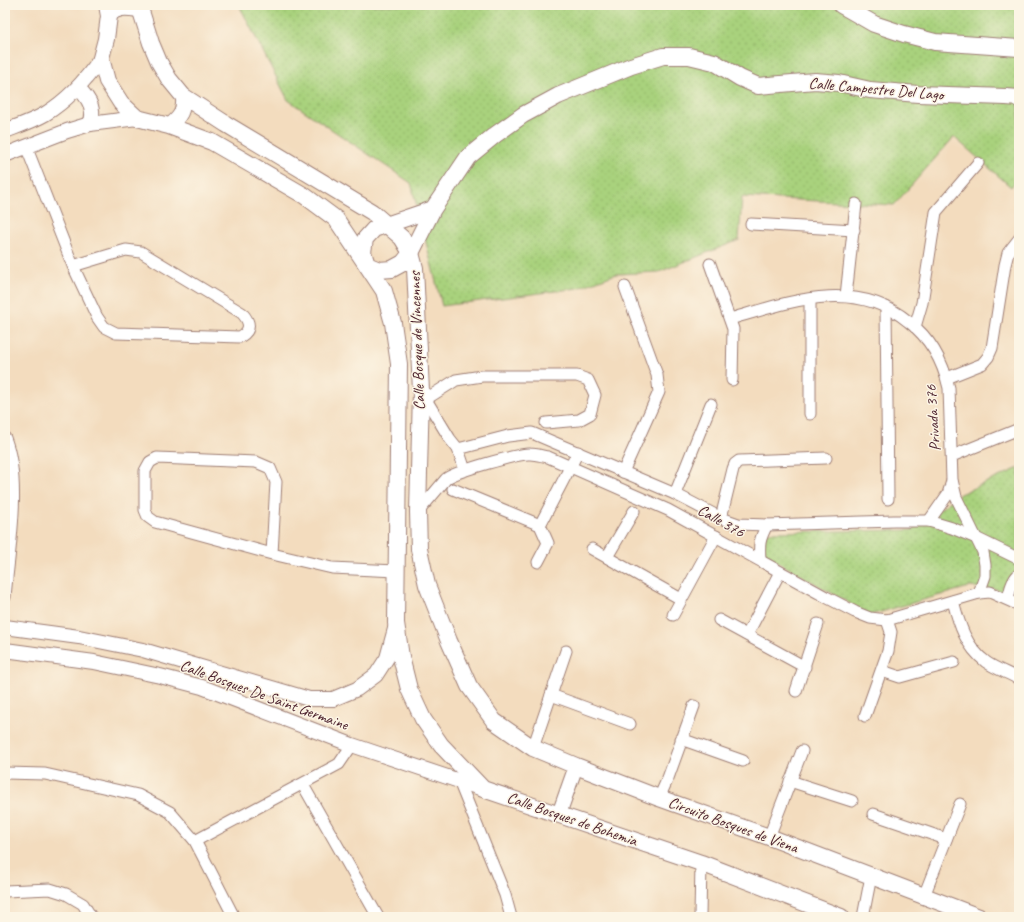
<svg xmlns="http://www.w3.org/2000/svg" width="1024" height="922" viewBox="0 0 1024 922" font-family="Caveat,sans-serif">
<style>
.grass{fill:url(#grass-dots);stroke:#7a7854}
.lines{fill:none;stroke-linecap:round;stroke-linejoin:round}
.minor-casing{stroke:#9e7e74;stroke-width:13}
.tertiary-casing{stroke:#9e7e74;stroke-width:16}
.secondary-casing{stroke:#9e7e74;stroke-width:18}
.minor{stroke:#fff;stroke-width:11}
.tertiary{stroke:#fff;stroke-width:14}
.secondary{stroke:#fff;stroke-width:16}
.labels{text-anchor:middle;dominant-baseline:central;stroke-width:3;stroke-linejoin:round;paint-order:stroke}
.street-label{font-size:16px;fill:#4a1f2b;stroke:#fcf5e5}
</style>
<defs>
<pattern id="grass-dots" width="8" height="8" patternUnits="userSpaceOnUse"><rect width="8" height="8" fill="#a9d27d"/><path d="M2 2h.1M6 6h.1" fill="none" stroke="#93b46c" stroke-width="1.8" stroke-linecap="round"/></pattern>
</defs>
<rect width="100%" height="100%" fill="#fcf5e5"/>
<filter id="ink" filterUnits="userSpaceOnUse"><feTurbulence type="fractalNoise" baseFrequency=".025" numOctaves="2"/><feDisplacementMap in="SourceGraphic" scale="8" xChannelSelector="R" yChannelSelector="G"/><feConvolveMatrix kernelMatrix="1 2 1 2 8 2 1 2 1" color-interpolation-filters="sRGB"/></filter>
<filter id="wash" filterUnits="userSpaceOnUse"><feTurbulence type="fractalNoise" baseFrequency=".012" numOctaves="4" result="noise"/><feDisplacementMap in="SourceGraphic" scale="16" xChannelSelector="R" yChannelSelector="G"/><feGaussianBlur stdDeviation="0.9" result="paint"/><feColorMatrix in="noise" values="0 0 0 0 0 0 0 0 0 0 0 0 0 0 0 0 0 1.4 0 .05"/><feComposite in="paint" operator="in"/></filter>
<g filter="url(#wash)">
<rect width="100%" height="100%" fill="#f3dcbe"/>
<g class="grass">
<path d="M 239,5 L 1019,5 L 1019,178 L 1011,187 L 954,137 L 894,205 L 742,197 L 739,240 L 659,272 L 616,274 L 578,288 L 442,306 L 411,183 L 288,100 Z"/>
<path d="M 1019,468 L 1019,603 L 996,589 L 969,587 L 870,615 L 760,552 L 767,532 L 912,530 L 960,494 Z"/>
</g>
</g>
<g filter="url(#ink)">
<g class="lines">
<defs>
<g id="minor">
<path d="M 26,146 L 73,266 L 97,317 L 104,327 L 116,333 L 240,337 C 252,330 250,322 242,313 L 141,252 L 126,250 L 73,266"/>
<path d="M 751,224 L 854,230"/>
<path d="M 710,264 L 733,329 L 732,380"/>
<path d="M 846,296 L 856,204"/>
<path d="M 810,299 L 810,414"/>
<path d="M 886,307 L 888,499"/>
<path d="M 730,319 C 789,302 855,277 909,322 C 930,338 943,362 949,388 L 952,480 L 956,497 L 983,552 L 985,565 L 985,576 L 979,593"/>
<path d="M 915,327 L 922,303 L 936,212 L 978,163"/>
<path d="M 947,378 L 982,364 L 988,357 L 992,348 L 1005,265 L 1008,253 L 1019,239"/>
<path d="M 422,393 L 450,439 L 458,449 L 465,470"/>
<path d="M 426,399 L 456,380 L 482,376 L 577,376 L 588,380 L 595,395 L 590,414 L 579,420 L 546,423"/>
<path d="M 5,438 C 22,482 9,550 5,597"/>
<path d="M 458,449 L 508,436 L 532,433 L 675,494 L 721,518 L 738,524 L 767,525 L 894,521 L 929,521 L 952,528 L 976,538 L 1019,559"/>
<path d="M 952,456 L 1019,429"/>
<path d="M 623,472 L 659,392 L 657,375 L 625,287"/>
<path d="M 453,489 L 540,525 L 548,543 L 538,562"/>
<path d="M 675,494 L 711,404"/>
<path d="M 418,512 L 446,479 C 453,472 520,453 530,454 C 536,454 542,456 548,457 L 668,510 L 826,597 L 855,612 L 870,618 L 887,620 L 979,593 L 990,592 L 1019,605"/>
<path d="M 721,518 L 733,469 L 735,464 L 739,461 L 826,458"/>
<path d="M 929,521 L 948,494 L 952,481"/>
<path d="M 540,525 L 578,452"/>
<path d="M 592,549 L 681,599"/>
<path d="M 272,554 L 276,482 L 270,468 L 256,462 L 157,458 L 150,462 L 145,471 L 145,510 L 148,517 L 155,522 L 272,554 L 332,568 L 396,571"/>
<path d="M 607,557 L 634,511"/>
<path d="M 760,560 C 759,544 759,540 767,525"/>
<path d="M 1008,599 C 1010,590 1012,580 1019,574"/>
<path d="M 953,601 C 959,624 966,647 986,662 C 996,669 1008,673 1019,679"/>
<path d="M 673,615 L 716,536"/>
<path d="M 719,620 L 805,667"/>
<path d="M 747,635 L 780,572"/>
<path d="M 882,671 L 900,677 L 954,662"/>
<path d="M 796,691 L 818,624"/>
<path d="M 551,695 L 630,724"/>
<path d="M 865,716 L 888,651 L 891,632 L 887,620"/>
<path d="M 681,739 L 743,761"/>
<path d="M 533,748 L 566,651"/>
<path d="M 5,773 L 45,774 L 138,795 L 170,812 L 195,841 L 234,917"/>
<path d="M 459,781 L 505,895 L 511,917"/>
<path d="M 790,781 L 852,801"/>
<path d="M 303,785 L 378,917"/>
<path d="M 659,798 L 668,778 L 694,706"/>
<path d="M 873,814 L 946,839"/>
<path d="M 769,837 L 802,751"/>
<path d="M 195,841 L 339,764 L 352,745"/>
<path d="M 5,891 L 50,889 L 66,894 L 83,904 L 91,917"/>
<path d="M 924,896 L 960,804"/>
<path d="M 700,917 L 701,863"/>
<path d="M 863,917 L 871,876"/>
</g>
<g id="tertiary">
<path d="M 109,16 C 118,6 128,9 141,10"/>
<path d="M 78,88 C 89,98 96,110 90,124"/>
<path d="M 169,126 C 181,116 184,111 183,96"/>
<path d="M 5,131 C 18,126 33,121 45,114 C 68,100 86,80 101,58"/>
<path d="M 5,155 L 67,131 L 90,124 L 137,118"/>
<path d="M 5,627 L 79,637 L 143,650 L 309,699 L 333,699 L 357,689 L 376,675 L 387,658 L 396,625"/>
<path d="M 5,650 L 94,662 L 160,676 L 202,687 L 352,745 L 483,789"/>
<path d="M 559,814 L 576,766"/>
</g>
<g id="secondary">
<path d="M 107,5 L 109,16 L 106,39 L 101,58 L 107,81 L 121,103 L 137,118 L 169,126 L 212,142 L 305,196 L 336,219 L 384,291 L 393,323 L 399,364 L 396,623 L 401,657 L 409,689 L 423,719 L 441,745 L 483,789 L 701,863 L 841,917"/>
<path d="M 139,5 L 151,43 L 159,62 L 169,79 L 183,96 L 226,124 L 372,212 L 402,238 L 411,253 L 415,268 L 421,391 L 418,512 L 419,549 L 427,585 L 449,641 L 469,686 L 494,721 L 533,748 L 576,766 L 659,798 L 769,837 L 979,917"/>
<path d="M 841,5 L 874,24 L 904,34 L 935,42 L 1019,48"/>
<path d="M 433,209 L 374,229 L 365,239 L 363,252 L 367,265 L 379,270 L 392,269 L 403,263 L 411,253 L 433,209 L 468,157 L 495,135 L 523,115 L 558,96 L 631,66 L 663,56 L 689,56 L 714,62 L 740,78 L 758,86 L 815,81 L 839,83 L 870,90 L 918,94 L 1006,97 L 1019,98"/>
</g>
</defs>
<use href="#minor" class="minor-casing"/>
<use href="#tertiary" class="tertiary-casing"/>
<use href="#secondary" class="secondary-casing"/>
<use href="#minor" class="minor"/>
<use href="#tertiary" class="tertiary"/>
<use href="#secondary" class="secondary"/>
</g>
</g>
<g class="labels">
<g class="street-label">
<text transform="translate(876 89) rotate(5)">Calle Campestre Del Lago</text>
<text transform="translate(417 341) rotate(-92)">Calle Bosque de Vincennes</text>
<text transform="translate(933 418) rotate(-94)">Privada 376</text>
<text transform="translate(721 521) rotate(29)">Calle 376</text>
<text transform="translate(264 695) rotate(20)">Calle Bosques De Saint Germaine</text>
<text transform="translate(572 819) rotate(19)">Calle Bosques de Bohemia</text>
<text transform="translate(733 825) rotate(20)">Circuito Bosques de Viena</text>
</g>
</g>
<rect width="1024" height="922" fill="none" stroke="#fcf5e5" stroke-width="20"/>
</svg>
